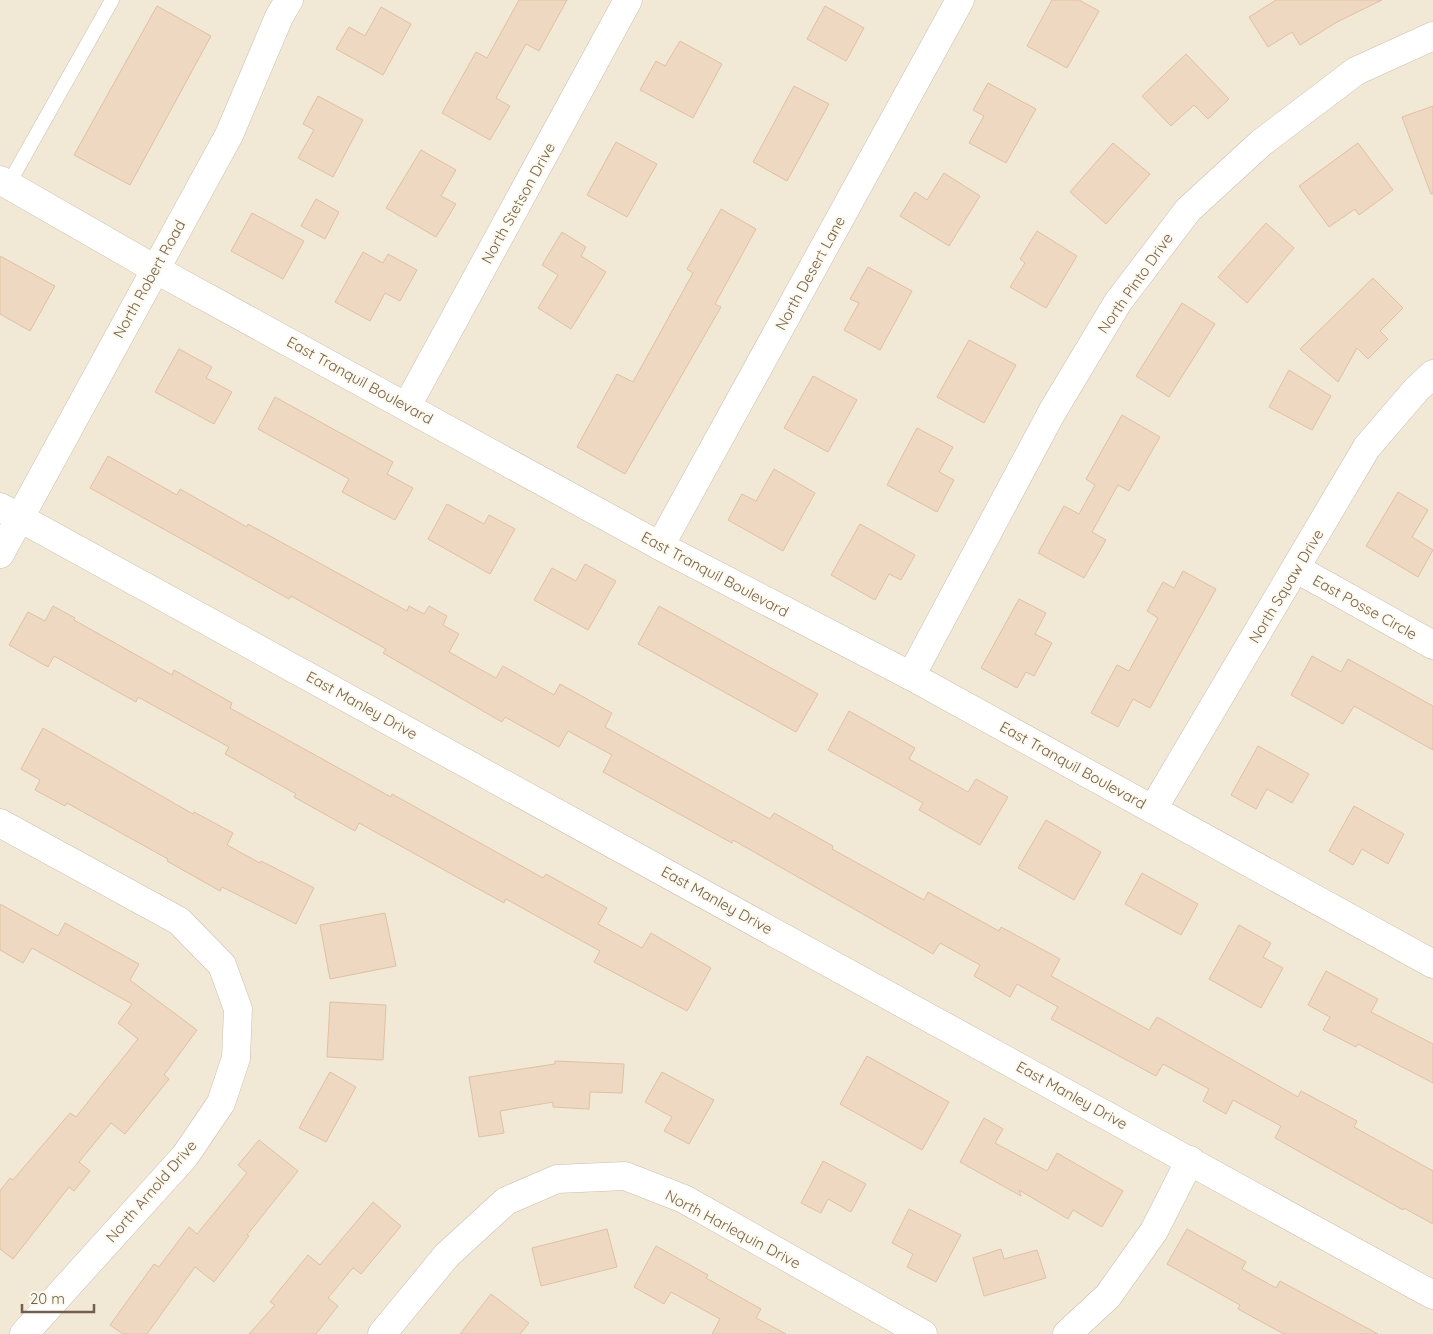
<svg xmlns="http://www.w3.org/2000/svg" width="1433" height="1334" viewBox="0 0 1433 1334" font-family="Quicksand,sans-serif">
<style>
.residential{fill:#f1e8d6}
.building{fill:#eed8c1;stroke:#dfc1a3}
.lines{fill:none;stroke-linecap:round;stroke-linejoin:round}
.lane-casing{stroke:#ccbeae;stroke-width:15}
.street-casing{stroke:#ccbeae;stroke-width:29}
.secondary-casing{stroke:#cebfac;stroke-width:29}
.lane{stroke:#fff;stroke-width:14}
.street{stroke:#fff;stroke-width:28}
.secondary{stroke:#fff;stroke-width:28}
.labels{text-anchor:middle;dominant-baseline:central;stroke-width:4;stroke-linejoin:round;paint-order:stroke}
.street-label{font-size:15px;fill:#725f4e;stroke:#fdf9ed}
</style>
<rect width="100%" height="100%" fill="#faf5e7"/>
<rect class="residential" x="0" y="0" width="1433" height="1334"/>
<g class="building">
<path d="M 519,0 L 567,0 L 539,51 L 526,44 L 496,98 L 510,106 L 490,140 L 442,113 L 476,52 L 487,58 Z"/>
<path d="M 1052,0 L 1079,0 L 1099,11 L 1067,68 L 1027,46 Z"/>
<path d="M 1276,0 L 1382,0 L 1337,22 L 1300,45 L 1292,32 L 1268,47 L 1249,17 Z"/>
<path d="M 157,6 L 211,36 L 130,185 L 74,155 Z"/>
<path d="M 825,6 L 864,28 L 846,61 L 807,39 Z"/>
<path d="M 381,7 L 411,24 L 383,75 L 336,49 L 349,27 L 365,36 Z"/>
<path d="M 680,41 L 722,64 L 693,118 L 640,90 L 656,61 L 665,66 Z"/>
<path d="M 1186,54 L 1229,99 L 1208,119 L 1194,105 L 1171,126 L 1142,96 Z"/>
<path d="M 988,83 L 1036,109 L 1006,163 L 969,143 L 984,116 L 973,110 Z"/>
<path d="M 794,86 L 829,104 L 787,181 L 753,162 Z"/>
<path d="M 318,96 L 363,120 L 333,177 L 298,158 L 314,130 L 303,124 Z"/>
<path d="M 1433,106 L 1433,194 L 1431,194 L 1402,117 Z"/>
<path d="M 616,142 L 657,164 L 627,217 L 587,195 Z"/>
<path d="M 1113,143 L 1150,174 L 1106,224 L 1070,192 Z"/>
<path d="M 1358,143 L 1393,190 L 1359,215 L 1355,209 L 1329,227 L 1299,186 Z"/>
<path d="M 421,150 L 456,170 L 441,196 L 456,204 L 436,237 L 386,208 Z"/>
<path d="M 944,173 L 980,196 L 949,246 L 900,216 L 915,192 L 927,200 Z"/>
<path d="M 316,199 L 339,212 L 325,239 L 301,226 Z"/>
<path d="M 721,209 L 756,229 L 715,304 L 721,307 L 625,474 L 577,447 L 617,374 L 633,382 L 693,273 L 687,269 Z"/>
<path d="M 252,213 L 304,241 L 283,279 L 231,251 Z"/>
<path d="M 1266,223 L 1294,248 L 1247,303 L 1218,277 Z"/>
<path d="M 1037,231 L 1077,256 L 1046,308 L 1010,287 L 1025,263 L 1020,259 Z"/>
<path d="M 562,232 L 586,247 L 581,256 L 606,272 L 571,329 L 538,308 L 558,275 L 542,265 Z"/>
<path d="M 363,252 L 383,263 L 388,254 L 417,270 L 400,301 L 385,293 L 370,321 L 335,302 Z"/>
<path d="M 0,256 L 55,286 L 30,331 L 0,314 Z"/>
<path d="M 868,267 L 912,291 L 880,350 L 844,330 L 859,303 L 850,299 Z"/>
<path d="M 1373,278 L 1403,308 L 1380,331 L 1388,339 L 1368,359 L 1357,348 L 1338,382 L 1300,349 Z"/>
<path d="M 1182,303 L 1215,324 L 1169,397 L 1136,376 Z"/>
<path d="M 969,340 L 1016,365 L 984,423 L 937,397 Z"/>
<path d="M 179,349 L 212,367 L 206,378 L 232,392 L 214,424 L 155,392 Z"/>
<path d="M 1289,370 L 1331,396 L 1312,430 L 1269,407 Z"/>
<path d="M 813,376 L 857,400 L 828,452 L 784,428 Z"/>
<path d="M 275,397 L 393,462 L 387,474 L 413,488 L 395,520 L 342,492 L 349,479 L 258,429 Z"/>
<path d="M 1122,415 L 1160,437 L 1129,491 L 1118,485 L 1092,532 L 1106,540 L 1084,578 L 1038,553 L 1064,506 L 1079,514 L 1095,485 L 1086,479 Z"/>
<path d="M 917,428 L 953,447 L 939,472 L 954,480 L 937,512 L 887,485 Z"/>
<path d="M 108,456 L 177,495 L 180,489 L 247,527 L 248,524 L 407,611 L 409,606 L 424,614 L 429,606 L 447,616 L 443,625 L 459,634 L 449,652 L 496,678 L 503,666 L 554,695 L 560,684 L 612,713 L 605,727 L 770,819 L 774,813 L 833,846 L 832,849 L 924,900 L 928,892 L 999,931 L 1001,927 L 1060,959 L 1051,976 L 1149,1030 L 1157,1017 L 1298,1097 L 1301,1091 L 1357,1121 L 1354,1127 L 1433,1171 L 1433,1224 L 1404,1208 L 1403,1210 L 1275,1138 L 1281,1126 L 1233,1100 L 1226,1114 L 1203,1101 L 1209,1089 L 1163,1064 L 1156,1076 L 1051,1019 L 1058,1007 L 1017,984 L 1010,997 L 974,976 L 980,965 L 940,943 L 933,954 L 733,840 L 732,843 L 603,772 L 612,755 L 568,731 L 559,747 L 505,717 L 502,722 L 383,653 L 386,649 L 291,596 L 289,599 L 90,488 Z"/>
<path d="M 774,469 L 815,493 L 783,551 L 728,520 L 742,494 L 756,501 Z"/>
<path d="M 1398,492 L 1428,510 L 1412,537 L 1433,550 L 1418,577 L 1366,546 Z"/>
<path d="M 447,504 L 484,524 L 489,515 L 515,529 L 490,574 L 428,539 Z"/>
<path d="M 860,524 L 915,555 L 901,580 L 889,574 L 875,600 L 831,575 Z"/>
<path d="M 585,564 L 616,581 L 588,630 L 534,600 L 552,568 L 576,581 Z"/>
<path d="M 1183,571 L 1216,589 L 1150,708 L 1133,699 L 1118,727 L 1091,713 L 1117,665 L 1129,671 L 1158,618 L 1147,611 L 1163,582 L 1174,588 Z"/>
<path d="M 1019,599 L 1046,613 L 1035,634 L 1052,643 L 1034,676 L 1026,672 L 1017,688 L 981,668 Z"/>
<path d="M 53,606 L 75,618 L 74,620 L 172,675 L 174,670 L 232,703 L 230,708 L 391,797 L 392,794 L 543,878 L 546,874 L 607,908 L 598,924 L 642,948 L 651,933 L 711,968 L 687,1011 L 594,962 L 600,951 L 506,899 L 504,903 L 359,823 L 355,831 L 294,797 L 296,794 L 225,754 L 229,747 L 138,697 L 136,702 L 54,656 L 48,667 L 9,645 L 28,612 L 45,621 Z"/>
<path d="M 659,606 L 818,694 L 796,732 L 638,644 Z"/>
<path d="M 1312,656 L 1341,672 L 1348,659 L 1433,706 L 1433,750 L 1354,706 L 1343,724 L 1291,695 Z"/>
<path d="M 849,711 L 915,748 L 909,759 L 968,792 L 976,779 L 1008,797 L 980,845 L 919,810 L 923,803 L 828,750 Z"/>
<path d="M 43,728 L 193,814 L 194,812 L 233,833 L 227,845 L 260,863 L 261,861 L 314,888 L 296,924 L 222,887 L 220,891 L 167,861 L 168,859 L 67,803 L 65,806 L 35,790 L 40,780 L 21,769 Z"/>
<path d="M 1258,746 L 1309,774 L 1292,803 L 1267,789 L 1256,809 L 1231,795 Z"/>
<path d="M 1354,806 L 1404,834 L 1388,864 L 1362,849 L 1353,865 L 1329,851 Z"/>
<path d="M 1046,820 L 1101,852 L 1074,900 L 1018,868 Z"/>
<path d="M 1142,873 L 1198,904 L 1181,935 L 1125,904 Z"/>
<path d="M 0,904 L 58,936 L 65,923 L 139,964 L 130,980 L 197,1030 L 164,1075 L 169,1079 L 125,1134 L 111,1123 L 79,1162 L 90,1171 L 74,1191 L 69,1187 L 13,1259 L 0,1249 L 0,1191 L 10,1178 L 13,1180 L 70,1113 L 76,1117 L 138,1039 L 118,1023 L 132,1004 L 32,948 L 23,963 L 0,950 Z"/>
<path d="M 385,913 L 396,966 L 330,979 L 320,925 Z"/>
<path d="M 1239,925 L 1271,943 L 1263,957 L 1283,968 L 1261,1008 L 1209,979 Z"/>
<path d="M 1326,971 L 1378,999 L 1371,1012 L 1433,1044 L 1433,1083 L 1358,1044 L 1356,1047 L 1323,1030 L 1330,1017 L 1308,1005 Z"/>
<path d="M 330,1002 L 386,1005 L 383,1060 L 327,1057 Z"/>
<path d="M 867,1056 L 949,1102 L 922,1150 L 840,1104 Z"/>
<path d="M 555,1061 L 624,1064 L 622,1093 L 590,1092 L 589,1109 L 553,1107 L 553,1102 L 500,1111 L 504,1133 L 479,1137 L 469,1077 L 555,1064 Z"/>
<path d="M 330,1072 L 356,1087 L 326,1142 L 299,1128 Z"/>
<path d="M 662,1072 L 714,1100 L 689,1144 L 664,1131 L 672,1117 L 645,1102 Z"/>
<path d="M 984,1118 L 1003,1129 L 995,1143 L 1047,1171 L 1057,1153 L 1123,1191 L 1102,1227 L 1073,1210 L 1068,1219 L 1019,1190 L 1021,1196 L 960,1162 Z"/>
<path d="M 259,1140 L 298,1171 L 247,1235 L 249,1236 L 214,1282 L 195,1267 L 147,1334 L 123,1334 L 110,1325 L 154,1264 L 159,1267 L 189,1227 L 197,1234 L 247,1173 L 238,1165 Z"/>
<path d="M 823,1161 L 866,1184 L 851,1212 L 828,1199 L 821,1213 L 801,1203 Z"/>
<path d="M 373,1202 L 401,1226 L 361,1274 L 353,1268 L 328,1298 L 338,1306 L 316,1334 L 249,1334 L 275,1305 L 270,1302 L 308,1255 L 320,1265 Z"/>
<path d="M 909,1209 L 961,1235 L 936,1282 L 907,1267 L 913,1254 L 892,1243 Z"/>
<path d="M 607,1229 L 617,1267 L 541,1286 L 532,1248 Z"/>
<path d="M 1187,1229 L 1246,1262 L 1242,1269 L 1276,1288 L 1280,1281 L 1378,1334 L 1284,1334 L 1238,1309 L 1240,1305 L 1167,1264 Z"/>
<path d="M 656,1246 L 708,1275 L 706,1278 L 761,1309 L 756,1318 L 786,1334 L 712,1334 L 720,1319 L 671,1292 L 664,1304 L 634,1287 Z"/>
<path d="M 1001,1249 L 1004,1259 L 1037,1250 L 1046,1278 L 984,1296 L 973,1258 Z"/>
<path d="M 491,1294 L 529,1323 L 520,1334 L 460,1334 Z"/>
</g>
<g class="lines">
<defs>
<path id="lane" d="M 8,185 L 112,0"/>
<g id="street">
<path d="M 0,180 L 155,269 L 660,546 L 911,676 L 1433,964"/>
<path d="M 407,406 L 628,0"/>
<path d="M 0,507 L 1433,1295"/>
<path d="M 660,546 L 960,0"/>
<path d="M 1297,569 L 1433,645"/>
<path d="M 911,676 L 1052,412 L 1118,302 L 1188,210 L 1261,143 L 1356,71 L 1433,36"/>
<path d="M 1153,809 L 1367,447 L 1416,390 L 1433,374"/>
<path d="M 0,823 L 179,921 L 222,965 L 238,1009 L 236,1058 L 221,1103 L 185,1156 L 24,1334"/>
<path d="M 382,1334 L 447,1255 L 506,1201 L 557,1179 L 625,1176 L 684,1199 L 923,1334"/>
<path d="M 1067,1334 L 1108,1296 L 1154,1231 L 1190,1160"/>
</g>
<path id="secondary" d="M 0,554 L 229,135 L 279,17 L 289,0"/>
</defs>
<use href="#lane" class="lane-casing"/>
<use href="#street" class="street-casing"/>
<use href="#secondary" class="secondary-casing"/>
<use href="#lane" class="lane"/>
<use href="#street" class="street"/>
<use href="#secondary" class="secondary"/>
</g>
<g class="labels">
<g class="street-label">
<text transform="translate(518 203) rotate(-61)">North Stetson Drive</text>
<text transform="translate(810 273) rotate(-61)">North Desert Lane</text>
<text transform="translate(149 279) rotate(-61)">North Robert Road</text>
<text transform="translate(1135 283) rotate(-55)">North Pinto Drive</text>
<text transform="translate(360 380) rotate(29)">East Tranquil Boulevard</text>
<text transform="translate(715 574) rotate(28)">East Tranquil Boulevard</text>
<text transform="translate(1286 586) rotate(-59)">North Squaw Drive</text>
<text transform="translate(1365 607) rotate(29)">East Posse Circle</text>
<text transform="translate(362 705) rotate(29)">East Manley Drive</text>
<text transform="translate(1073 765) rotate(29)">East Tranquil Boulevard</text>
<text transform="translate(717 900) rotate(29)">East Manley Drive</text>
<text transform="translate(1072 1095) rotate(29)">East Manley Drive</text>
<text transform="translate(151 1191) rotate(-49)">North Arnold Drive</text>
<text transform="translate(733 1229) rotate(28)">North Harlequin Drive</text>
</g>
</g>
<path d="M22 1304v8h72v-8" fill="none" stroke="#725f4e" stroke-width="2.5"/>
<text x="30" y="1304" font-size="15" fill="#725f4e" stroke="#fdf9ed" stroke-width="4" paint-order="stroke">20 m</text>
</svg>
